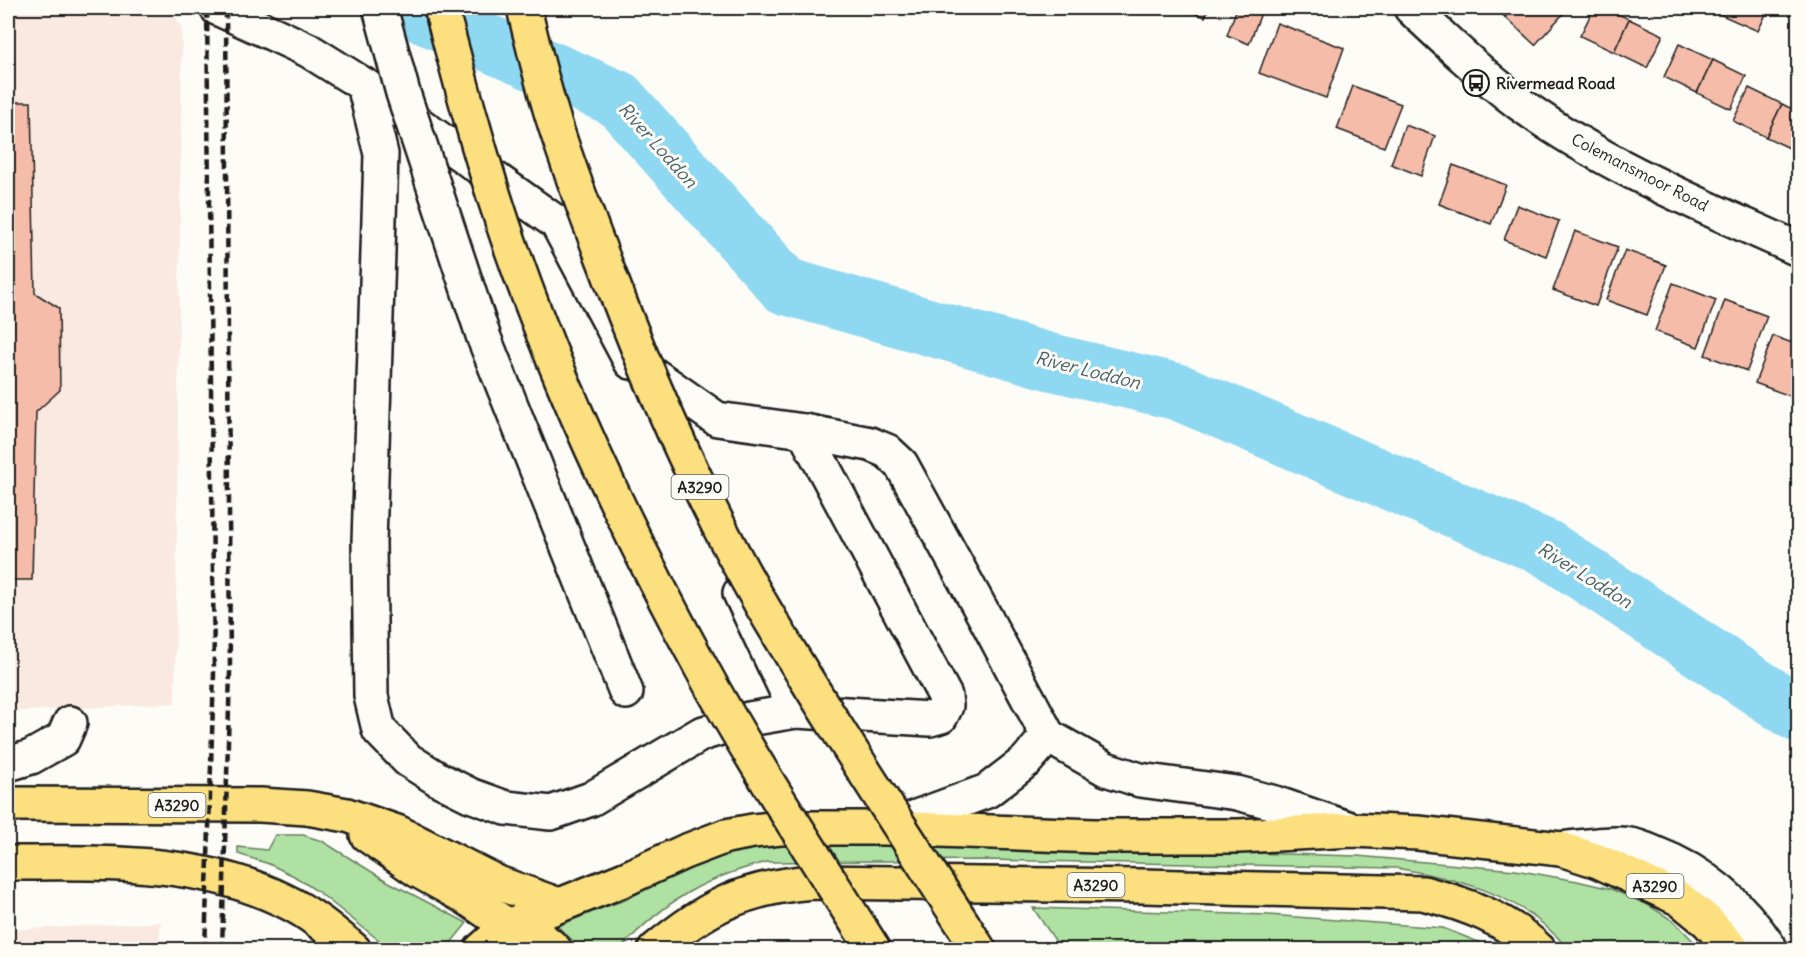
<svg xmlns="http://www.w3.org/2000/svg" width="1806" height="957" viewBox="0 0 1806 957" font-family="Delius,sans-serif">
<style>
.built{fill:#fae9e0}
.green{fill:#aee1a2;stroke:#657e5f;stroke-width:1.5}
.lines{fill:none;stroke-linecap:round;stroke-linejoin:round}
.river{stroke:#8fd8f1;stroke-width:57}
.building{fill:#f4bca9;stroke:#1c1c1c;stroke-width:1.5}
.minor-casing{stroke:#1c1c1c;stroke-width:38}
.major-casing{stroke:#1c1c1c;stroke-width:38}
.highway-casing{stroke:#1c1c1c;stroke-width:38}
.minor{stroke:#fdfcf7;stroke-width:33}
.major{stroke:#fce080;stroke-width:33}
.highway{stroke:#fce080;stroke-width:33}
.rail{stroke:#1c1c1c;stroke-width:4.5;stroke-dasharray:9 4.5;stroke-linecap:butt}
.minor-bridge-casing{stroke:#1c1c1c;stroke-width:38;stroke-linecap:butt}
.major-bridge-casing{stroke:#1c1c1c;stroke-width:38;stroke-linecap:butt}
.minor-bridge{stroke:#fdfcf7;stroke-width:33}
.major-bridge{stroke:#fce080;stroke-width:33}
.labels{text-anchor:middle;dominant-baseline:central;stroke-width:6;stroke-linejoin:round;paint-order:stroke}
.shield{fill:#fdfcf7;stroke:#605f5e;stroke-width:1.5}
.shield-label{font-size:15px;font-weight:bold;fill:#1c1c1c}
.poi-label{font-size:16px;font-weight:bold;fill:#1c1c1c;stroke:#fdfcf7;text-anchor:start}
.street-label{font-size:16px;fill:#1c1c1c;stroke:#fdfcf7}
.water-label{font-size:18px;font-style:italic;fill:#445e67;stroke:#fdfcf7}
</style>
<rect width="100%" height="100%" fill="#fdfcf7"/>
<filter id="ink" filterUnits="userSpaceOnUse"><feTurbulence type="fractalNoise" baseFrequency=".0167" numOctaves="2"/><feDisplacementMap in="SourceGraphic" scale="12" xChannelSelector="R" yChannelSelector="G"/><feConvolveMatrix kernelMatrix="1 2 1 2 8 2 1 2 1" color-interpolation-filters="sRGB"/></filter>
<g filter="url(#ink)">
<g class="built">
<path d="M 8,8 L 171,8 L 182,29 L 175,703 L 8,712 Z"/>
<path d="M 161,922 L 158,949 L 8,949 L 8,930 Z"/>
</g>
<g class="green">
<path d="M 275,835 L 303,835 L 322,841 L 385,880 L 467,923 L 446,949 L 390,949 L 317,891 L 294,876 L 269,864 L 238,854 L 238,847 L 267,850 Z"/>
<path d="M 757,843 L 1033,847 L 1357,856 L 1515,870 L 1577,881 L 1611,889 L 1648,905 L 1675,922 L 1699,947 L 1691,950 L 1568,949 C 1522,894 1464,880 1396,868 L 984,860 L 767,862 C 703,878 665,901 620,949 L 582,949 L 555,924 L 625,900 L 712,854 Z"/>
<path d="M 1033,908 L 1269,915 L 1443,928 L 1496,949 L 1061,949 Z"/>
</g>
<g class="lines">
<path class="river" d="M 407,8 L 618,99 L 785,286 L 1047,361 L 1178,392 L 1546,548 L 1798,714"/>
</g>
<g class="building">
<path d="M 1180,8 L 1209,8 L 1205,17 Z"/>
<path d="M 1237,8 L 1263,8 L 1249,44 L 1227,35 Z"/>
<path d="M 1494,8 L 1513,8 L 1505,17 Z"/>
<path d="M 1513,8 L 1557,8 L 1563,14 L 1535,45 L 1505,17 Z"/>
<path d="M 1594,8 L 1605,8 L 1629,19 L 1614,52 L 1580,36 Z"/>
<path d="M 1722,8 L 1769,8 L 1758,31 L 1719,14 Z"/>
<path d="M 1629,19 L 1663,35 L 1647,68 L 1614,52 Z"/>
<path d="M 1277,23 L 1344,48 L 1326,98 L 1259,73 Z"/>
<path d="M 1679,44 L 1713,60 L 1697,93 L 1664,77 Z"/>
<path d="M 1713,60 L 1746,76 L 1731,109 L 1697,93 Z"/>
<path d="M 1353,86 L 1401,104 L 1384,147 L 1337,129 Z"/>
<path d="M 1749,88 L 1782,104 L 1766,137 L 1733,121 Z"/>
<path d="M 8,102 L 31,102 L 35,293 L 59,308 L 60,390 L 36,412 L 32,580 L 8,580 Z"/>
<path d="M 1782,104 L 1798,112 L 1798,152 L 1766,137 Z"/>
<path d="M 1405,125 L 1435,136 L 1421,176 L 1391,164 Z"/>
<path d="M 1453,165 L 1506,185 L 1491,224 L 1439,204 Z"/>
<path d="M 1517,205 L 1559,221 L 1546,256 L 1504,240 Z"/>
<path d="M 1575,231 L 1618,247 L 1596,306 L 1553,290 Z"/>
<path d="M 1625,250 L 1666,265 L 1647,315 L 1606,300 Z"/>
<path d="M 1673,283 L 1716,300 L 1698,347 L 1655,331 Z"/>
<path d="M 1725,300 L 1767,316 L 1747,371 L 1705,355 Z"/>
<path d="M 1773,336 L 1798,345 L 1798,399 L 1755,383 Z"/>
</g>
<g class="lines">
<defs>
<g id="minor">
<path d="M 217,8 L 308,50 L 364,85 L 557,223 L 631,362"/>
<path d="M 1411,8 C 1446,41 1482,75 1520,104 C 1605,166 1703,206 1798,249"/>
<path d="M 364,85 L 381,154 L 369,543 L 371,696 L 379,730 L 408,760 L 438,779 L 470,795 L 506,808 L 551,813 L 591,799 L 701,734 L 749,719 L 796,711 L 930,719 L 941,716 L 946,706 L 945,696 L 804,431"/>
<path d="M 484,338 L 626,692"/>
<path d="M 637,363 L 717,419 L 804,431 L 870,444 L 887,451 L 901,464 L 985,617 L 1048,736 L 1106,769 L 1140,780 L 1237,793 L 1275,803 L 1353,830"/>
<path d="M 740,593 L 796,711"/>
<path d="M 8,764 L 31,757 L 63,739 L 70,723"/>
<path d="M 889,827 L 987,791 L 1026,761 L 1048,736"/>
<path d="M 1561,849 C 1580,847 1601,843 1621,844 C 1632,844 1645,849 1656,854 C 1706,873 1742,905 1771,950"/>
</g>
<g id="major">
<path d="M 8,804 L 260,805 L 307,808 L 347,815 L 397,832 L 498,883 L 559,905"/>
<path d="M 367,835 L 417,870 L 467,898 L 508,926"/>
<path d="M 8,863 C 101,863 197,858 283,900 C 309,912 332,931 354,950"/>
<path d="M 513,926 C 530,931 542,937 555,950"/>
<path d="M 860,928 L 874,950"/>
<path d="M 481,950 L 508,926 L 625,879 L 684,852 L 726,836 L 753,831 L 780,828 L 886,828 L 1095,836 L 1239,836 L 1353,830 L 1418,833 L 1561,849 L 1598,861 L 1680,899 L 1708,922 L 1733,950"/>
<path d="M 655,950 C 707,906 744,888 812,882 L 1143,886 L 1423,893 C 1466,904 1507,919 1539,950"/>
</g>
<path id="highway" d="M 964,926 L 979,950"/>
</defs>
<use href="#minor" class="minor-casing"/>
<use href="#major" class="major-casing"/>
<use href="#highway" class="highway-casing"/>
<use href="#minor" class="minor"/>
<use href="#major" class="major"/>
<use href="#highway" class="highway"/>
<g class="rail">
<path d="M 205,950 L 214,673 L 207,8"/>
<path d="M 222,950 L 230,672 L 226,8"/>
</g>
<defs>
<path id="minor-bridge" d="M 380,8 L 403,93 L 484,338"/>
<g id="major-bridge">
<path d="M 441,8 C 460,80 479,152 503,224 C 554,376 626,530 703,671 C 751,759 806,843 860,928"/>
<path d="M 524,8 C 532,42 541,78 551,112 C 569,171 592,229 614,287 C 655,395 703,503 761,604 C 825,713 895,819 964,926"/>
</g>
</defs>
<use href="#minor-bridge" class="minor-bridge-casing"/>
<use href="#major-bridge" class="major-bridge-casing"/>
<use href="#minor-bridge" class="minor-bridge"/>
<use href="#major-bridge" class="major-bridge"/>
</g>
</g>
<defs>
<symbol id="bus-ring" viewBox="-11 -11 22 22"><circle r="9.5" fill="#fdfcf7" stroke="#1c1c1c" stroke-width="1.5"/><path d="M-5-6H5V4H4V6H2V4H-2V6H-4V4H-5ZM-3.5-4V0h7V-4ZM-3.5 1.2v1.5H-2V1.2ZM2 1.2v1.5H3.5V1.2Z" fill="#1c1c1c"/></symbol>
</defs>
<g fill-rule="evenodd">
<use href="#bus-ring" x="1461" y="68" width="30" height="30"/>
</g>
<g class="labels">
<g class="shield">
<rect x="671.5" y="475" width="57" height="24" rx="4.5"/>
<rect x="148.5" y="793" width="57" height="24" rx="4.5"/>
<rect x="1067.5" y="873" width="57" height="24" rx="4.5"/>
<rect x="1626.5" y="874" width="57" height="24" rx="4.5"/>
</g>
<g class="shield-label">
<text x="700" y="487">A3290</text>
<text x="177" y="805">A3290</text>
<text x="1096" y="885">A3290</text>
<text x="1655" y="886">A3290</text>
</g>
<g class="poi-label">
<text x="1496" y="83">Rivermead Road</text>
</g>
<g class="street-label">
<text transform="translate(1640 172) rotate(27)">Colemansmoor Road</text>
</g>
<g class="water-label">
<text transform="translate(658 145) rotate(48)">River Loddon</text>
<text transform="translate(1088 370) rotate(14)">River Loddon</text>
<text transform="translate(1585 575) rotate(32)">River Loddon</text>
</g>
</g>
<rect width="1806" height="957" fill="none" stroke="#fdfcf7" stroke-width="30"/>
<rect x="15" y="15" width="1776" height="927" fill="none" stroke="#1c1c1c" stroke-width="2" filter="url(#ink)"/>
</svg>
